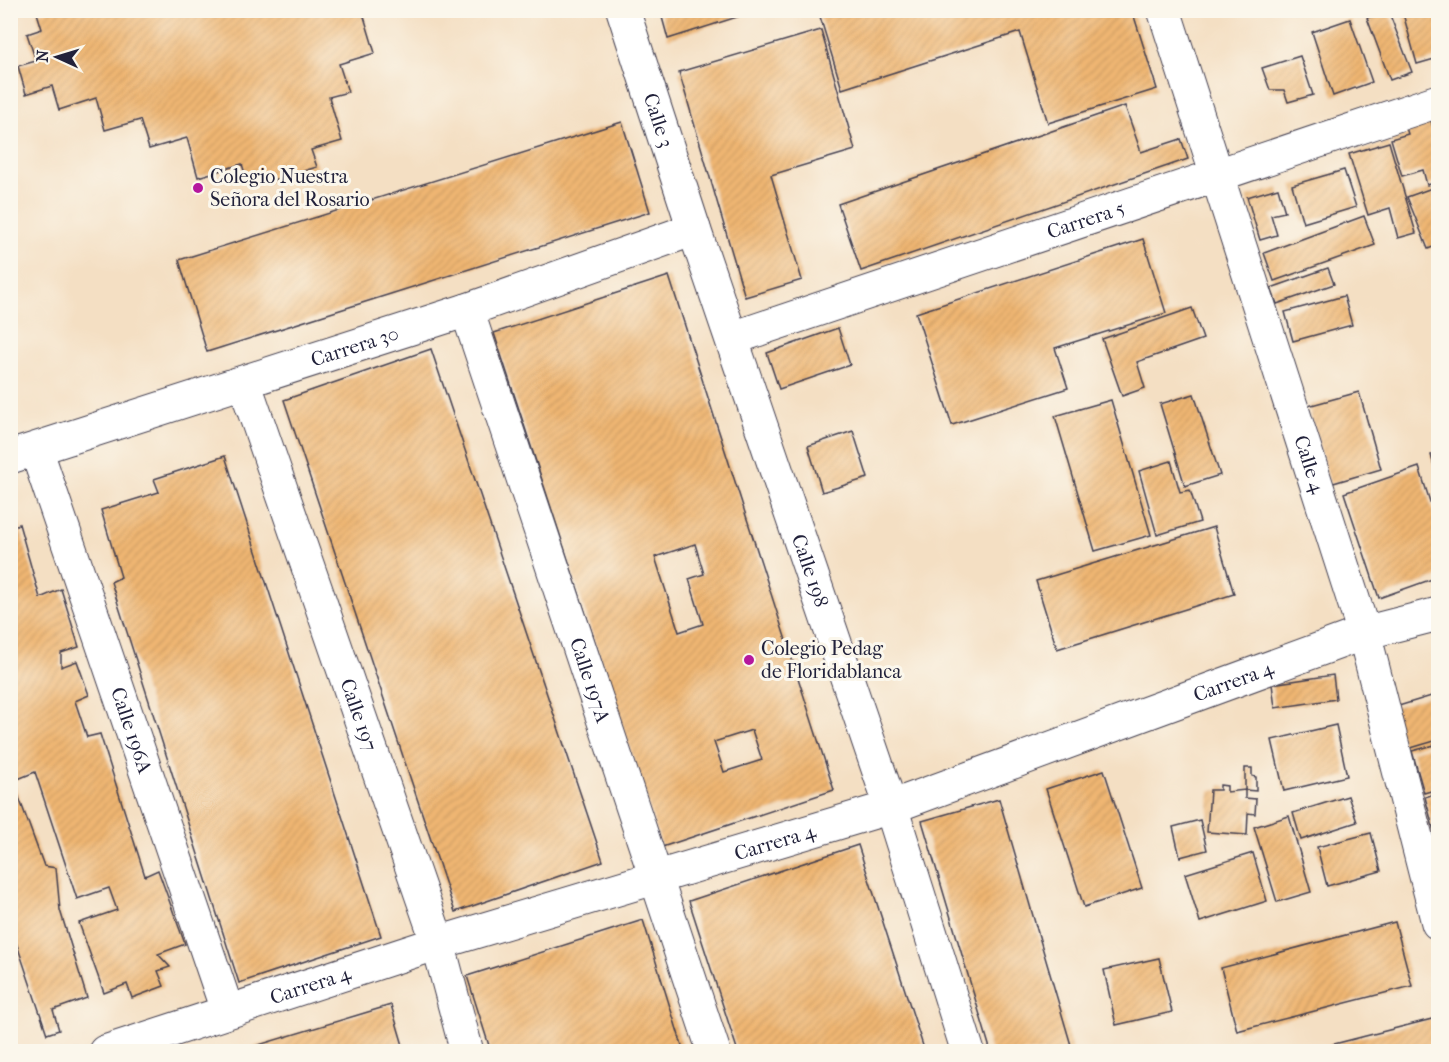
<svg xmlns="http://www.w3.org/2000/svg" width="1449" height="1062" viewBox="0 0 1449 1062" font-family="'IM FELL French Canon',serif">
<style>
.building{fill:url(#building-hatch);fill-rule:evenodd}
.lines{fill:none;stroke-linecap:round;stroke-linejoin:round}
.minor-casing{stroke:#423e4f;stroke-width:35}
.minor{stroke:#fff;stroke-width:33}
.poi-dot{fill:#b5179e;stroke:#fbf7ec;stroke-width:2}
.labels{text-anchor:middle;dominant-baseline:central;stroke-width:6;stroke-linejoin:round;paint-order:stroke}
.street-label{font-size:20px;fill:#22223b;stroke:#fbf7ec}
.poi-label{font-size:20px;fill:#22223b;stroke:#fbf7ec;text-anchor:start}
</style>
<defs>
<pattern id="building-hatch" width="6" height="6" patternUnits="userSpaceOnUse" patternTransform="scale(1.5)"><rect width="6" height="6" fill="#efb672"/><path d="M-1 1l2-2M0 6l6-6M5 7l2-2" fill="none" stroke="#cd9c64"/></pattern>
</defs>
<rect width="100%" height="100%" fill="#fbf7ec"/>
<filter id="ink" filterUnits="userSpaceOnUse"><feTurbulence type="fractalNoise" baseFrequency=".0167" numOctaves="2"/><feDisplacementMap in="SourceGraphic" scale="12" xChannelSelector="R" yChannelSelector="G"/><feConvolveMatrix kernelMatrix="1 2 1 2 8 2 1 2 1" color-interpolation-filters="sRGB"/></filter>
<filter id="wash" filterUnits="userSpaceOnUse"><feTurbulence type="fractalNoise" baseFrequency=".008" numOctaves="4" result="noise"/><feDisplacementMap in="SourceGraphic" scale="24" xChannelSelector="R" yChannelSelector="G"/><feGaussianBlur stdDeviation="1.35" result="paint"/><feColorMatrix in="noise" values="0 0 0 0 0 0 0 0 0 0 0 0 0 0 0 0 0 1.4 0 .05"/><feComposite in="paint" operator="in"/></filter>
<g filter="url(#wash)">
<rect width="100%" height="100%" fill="#f4dfc3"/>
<g id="blocks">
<g class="building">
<path d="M 50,10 L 362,10 L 375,53 L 339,64 L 348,92 L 329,97 L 342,141 L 311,150 L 317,167 L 249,187 L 242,164 L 198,177 L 187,138 L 149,149 L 140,120 L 105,130 L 96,98 L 59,110 L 52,86 L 26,94 L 18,66 L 36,61 L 27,34 L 42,29 L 37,13 Z"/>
<path d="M 660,10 L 755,10 L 756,11 L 668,39 Z"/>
<path d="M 818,10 L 1077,10 L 1078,14 L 1088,10 L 1132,10 L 1157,89 L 1048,123 L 1020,32 L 842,89 Z"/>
<path d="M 1388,10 L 1412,72 L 1390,80 L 1367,18 Z"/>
<path d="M 1402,10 L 1438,10 L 1438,58 L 1417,64 Z"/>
<path d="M 1350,19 L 1372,82 L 1333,96 L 1312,32 Z"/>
<path d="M 821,30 L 855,150 L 771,175 L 802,280 L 745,297 L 679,72 Z"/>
<path d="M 1300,56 L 1313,95 L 1288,102 L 1284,90 L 1270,90 L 1262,68 Z"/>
<path d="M 1125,106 L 1141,152 L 1181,139 L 1188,159 L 861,271 L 838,204 Z"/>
<path d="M 1429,113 L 1438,146 L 1438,182 L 1427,185 L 1423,170 L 1402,176 L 1391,139 L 1408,134 L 1404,121 Z"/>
<path d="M 622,122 L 650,212 L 207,352 L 179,260 Z"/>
<path d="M 1389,142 L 1416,233 L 1398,238 L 1390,208 L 1368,215 L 1349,154 Z"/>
<path d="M 1344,170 L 1356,207 L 1303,223 L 1292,185 Z"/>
<path d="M 1278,188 L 1285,212 L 1271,215 L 1277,235 L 1260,240 L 1247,197 Z"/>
<path d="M 1432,188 L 1438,205 L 1438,245 L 1428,249 L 1407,197 Z"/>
<path d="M 1364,216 L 1375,245 L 1274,281 L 1264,253 Z"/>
<path d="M 1143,239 L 1166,313 L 1055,348 L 1068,388 L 952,425 L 916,313 Z"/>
<path d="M 1328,268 L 1334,284 L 1277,304 L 1271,288 Z"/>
<path d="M 669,276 L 834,790 L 662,847 L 494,333 ZM 695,544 L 704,574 L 689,579 L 703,624 L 679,632 L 655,557 ZM 752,730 L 762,760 L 724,772 L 714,742 Z"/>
<path d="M 1344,296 L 1352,325 L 1293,341 L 1285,312 Z"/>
<path d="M 1192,308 L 1203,339 L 1137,362 L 1145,388 L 1122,396 L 1102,339 Z"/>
<path d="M 838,328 L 850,365 L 779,389 L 767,353 Z"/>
<path d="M 431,349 L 603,861 L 455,912 L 284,400 Z"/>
<path d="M 1359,392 L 1381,469 L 1330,484 L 1308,406 Z"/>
<path d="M 1194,394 L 1220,475 L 1185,486 L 1160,404 Z"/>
<path d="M 1111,400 L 1151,535 L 1095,551 L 1055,416 Z"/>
<path d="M 853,431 L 868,478 L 822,492 L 808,446 Z"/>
<path d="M 1438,453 L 1438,480 L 1431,455 Z"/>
<path d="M 225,456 L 381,936 L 239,983 L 111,582 L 121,577 L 101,510 L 159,492 L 154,479 Z"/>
<path d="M 1171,461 L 1180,492 L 1190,490 L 1200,522 L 1157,535 L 1139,471 Z"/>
<path d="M 1419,467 L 1438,527 L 1438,577 L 1379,598 L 1344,493 Z"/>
<path d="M 11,517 L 14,527 L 19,524 L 40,598 L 61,589 L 79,647 L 61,653 L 61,667 L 77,661 L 89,695 L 75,701 L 87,737 L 100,734 L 145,876 L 158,870 L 185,944 L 158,954 L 170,967 L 158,971 L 164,986 L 132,998 L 127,984 L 104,993 L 79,923 L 117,910 L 109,888 L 77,899 L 35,772 L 13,781 L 44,866 L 56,868 L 60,910 L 87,998 L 53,1010 L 59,1030 L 47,1034 L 10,924 Z"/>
<path d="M 1214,527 L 1234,594 L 1057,649 L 1036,581 Z"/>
<path d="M 1333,675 L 1336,699 L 1275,708 L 1272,684 Z"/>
<path d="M 1438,694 L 1438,740 L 1404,750 L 1392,708 Z"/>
<path d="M 1336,725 L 1347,776 L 1284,791 L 1272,740 Z"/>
<path d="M 1438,744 L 1438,789 L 1424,793 L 1412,751 Z"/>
<path d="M 1245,768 L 1252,768 L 1252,776 L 1256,777 L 1256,791 L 1245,790 Z"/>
<path d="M 1104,770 L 1142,888 L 1084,907 L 1046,789 Z"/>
<path d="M 1220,785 L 1227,786 L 1227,792 L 1245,790 L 1245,798 L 1256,799 L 1255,814 L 1248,813 L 1247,835 L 1207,832 L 1210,790 L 1220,790 Z"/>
<path d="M 1438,793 L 1438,830 L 1434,831 L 1425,797 Z"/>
<path d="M 1348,796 L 1357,822 L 1301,840 L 1293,813 Z"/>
<path d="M 999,799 L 1040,940 L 1073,1052 L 991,1052 L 922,821 Z"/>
<path d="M 1289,816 L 1311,892 L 1277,902 L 1254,827 Z"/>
<path d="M 1200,820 L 1207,850 L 1180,857 L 1173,827 Z"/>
<path d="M 1371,833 L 1381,871 L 1327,886 L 1317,847 Z"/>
<path d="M 858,845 L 925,1052 L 738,1052 L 689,901 Z"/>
<path d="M 1253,853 L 1267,901 L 1200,922 L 1185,874 Z"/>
<path d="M 643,920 L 684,1052 L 491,1052 L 467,976 Z"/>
<path d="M 1395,922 L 1412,986 L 1237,1031 L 1221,968 Z"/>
<path d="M 1159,958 L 1172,1012 L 1116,1025 L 1104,970 Z"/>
<path d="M 391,1005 L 405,1052 L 239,1052 L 239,1051 Z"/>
<path d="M 1436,1018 L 1438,1029 L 1438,1052 L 1303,1052 Z"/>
</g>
</g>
</g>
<g filter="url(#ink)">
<use href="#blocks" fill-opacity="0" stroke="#423e4f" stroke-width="1.5"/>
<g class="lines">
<defs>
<g id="minor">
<path id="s1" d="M 623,10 L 694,229 L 891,807 L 968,1052"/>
<path id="s2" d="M 1164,10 L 1364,633 L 1438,923"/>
<path id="s3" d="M 467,310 L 714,1052"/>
<path id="s4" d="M 733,338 L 1438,101"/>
<path id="s5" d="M 244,382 L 438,943 L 467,1052"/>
<path id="s6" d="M 36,449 L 227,1010"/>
<path id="s7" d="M 10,457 L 467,310 L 694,229"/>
<path id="s8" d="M 105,1052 L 438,943 L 891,807 L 1364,633 L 1438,614"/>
</g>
</defs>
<use href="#minor" class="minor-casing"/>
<use href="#minor" class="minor"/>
</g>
</g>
<g class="poi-dot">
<circle cx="198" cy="188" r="6"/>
<circle cx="749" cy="660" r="6"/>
</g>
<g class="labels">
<g class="street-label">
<text stroke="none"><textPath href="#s1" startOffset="116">Calle 3</textPath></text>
<text stroke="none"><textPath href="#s4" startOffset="372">Carrera 5</textPath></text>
<text stroke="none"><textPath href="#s7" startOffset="362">Carrera 30</textPath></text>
<text stroke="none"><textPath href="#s2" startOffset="477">Calle 4</textPath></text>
<text stroke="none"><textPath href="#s1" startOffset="591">Calle 198</textPath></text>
<text stroke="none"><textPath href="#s3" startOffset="390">Calle 197A</textPath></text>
<text stroke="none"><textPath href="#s8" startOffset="1188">Carrera 4</textPath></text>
<text stroke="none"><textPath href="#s5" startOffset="352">Calle 197</textPath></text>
<text stroke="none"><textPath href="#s6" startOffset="297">Calle 196A</textPath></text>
<text stroke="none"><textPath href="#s8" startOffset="702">Carrera 4</textPath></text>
<text stroke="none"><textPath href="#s8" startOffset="216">Carrera 4</textPath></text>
</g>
<g class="poi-label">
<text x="210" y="176">Colegio Nuestra<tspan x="210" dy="23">Señora del Rosario</tspan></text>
<text x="761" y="648">Colegio Pedag<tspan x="761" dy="23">de Floridablanca</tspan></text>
</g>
</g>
<rect width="1449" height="1062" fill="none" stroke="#fbf7ec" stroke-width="36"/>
<g transform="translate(57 57) rotate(274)" stroke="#fbf7ec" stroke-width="4.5" paint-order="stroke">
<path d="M0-4.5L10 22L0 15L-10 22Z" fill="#22223b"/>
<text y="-9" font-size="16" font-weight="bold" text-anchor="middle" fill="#22223b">N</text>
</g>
</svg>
